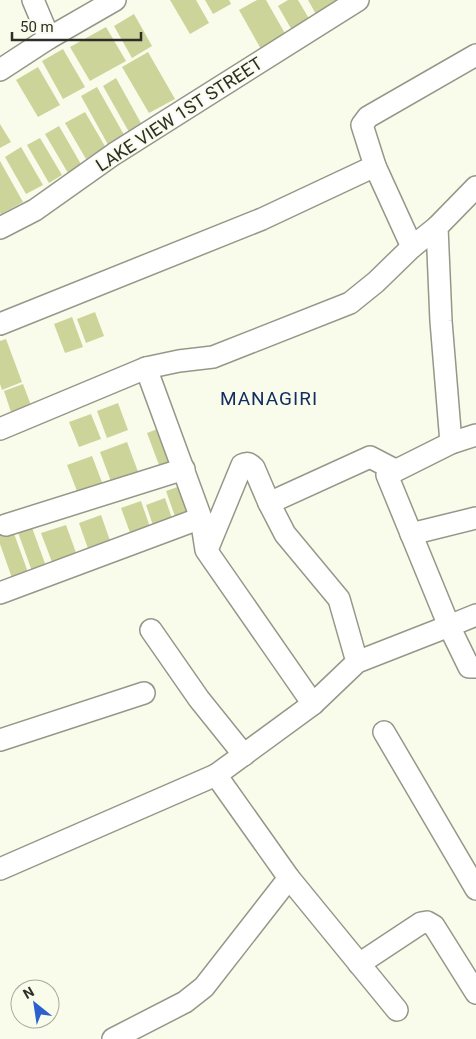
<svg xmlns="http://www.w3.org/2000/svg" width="476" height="1039" viewBox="0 0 476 1039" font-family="Roboto,sans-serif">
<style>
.building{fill:#cdd49a}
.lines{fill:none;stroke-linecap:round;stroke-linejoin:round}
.minor-casing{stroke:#959889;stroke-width:24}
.minor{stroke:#fff;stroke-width:21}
.labels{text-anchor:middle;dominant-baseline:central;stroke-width:4;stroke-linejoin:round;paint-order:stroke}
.street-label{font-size:18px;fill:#2d2e28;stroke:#f9fceb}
.neighbourhood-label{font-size:19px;letter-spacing:1px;fill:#132e63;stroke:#f9fceb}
</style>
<rect width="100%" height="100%" fill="#f9fceb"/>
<g class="building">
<path d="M 170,0 L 196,0 L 209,23 L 190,34 Z"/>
<path d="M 205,0 L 229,0 L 231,4 L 213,14 Z"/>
<path d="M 257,0 L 266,0 L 287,37 L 262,51 L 239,10 Z"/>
<path d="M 288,0 L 298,0 L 311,22 L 293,32 L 278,6 Z"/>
<path d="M 308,0 L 337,0 L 339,4 L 317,16 Z"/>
<path d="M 134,14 L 152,46 L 132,58 L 114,26 Z"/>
<path d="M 106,27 L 126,61 L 90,81 L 70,47 Z"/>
<path d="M 63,49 L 85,87 L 63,99 L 42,61 Z"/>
<path d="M 148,52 L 175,99 L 149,113 L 122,67 Z"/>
<path d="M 38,67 L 60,105 L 38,117 L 16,80 Z"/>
<path d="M 116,78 L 142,125 L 129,132 L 103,86 Z"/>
<path d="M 97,87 L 127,140 L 111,150 L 81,96 Z"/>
<path d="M 85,112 L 106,148 L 86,159 L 65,123 Z"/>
<path d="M 0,124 L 11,142 L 0,148 Z"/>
<path d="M 59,126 L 82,166 L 68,173 L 45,134 Z"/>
<path d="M 40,138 L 62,175 L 49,183 L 27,145 Z"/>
<path d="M 21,147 L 43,185 L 26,194 L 5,157 Z"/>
<path d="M 0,161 L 23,202 L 1,214 L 0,213 Z"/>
<path d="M 95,312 L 104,336 L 86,343 L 77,319 Z"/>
<path d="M 72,317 L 83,347 L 65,353 L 54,324 Z"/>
<path d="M 6,339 L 22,382 L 2,390 L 0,384 L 0,341 Z"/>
<path d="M 23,384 L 32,408 L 12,415 L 4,391 Z"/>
<path d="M 118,403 L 128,430 L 107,438 L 97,411 Z"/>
<path d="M 91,414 L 101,439 L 79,447 L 69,422 Z"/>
<path d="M 160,428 L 175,468 L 162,473 L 147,433 Z"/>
<path d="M 127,442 L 140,477 L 113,487 L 100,452 Z"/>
<path d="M 92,456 L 105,490 L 80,499 L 67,465 Z"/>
<path d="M 186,484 L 198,517 L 178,525 L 166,491 Z"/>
<path d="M 165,498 L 174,524 L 155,531 L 146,505 Z"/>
<path d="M 141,501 L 151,530 L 132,538 L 121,508 Z"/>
<path d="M 101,515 L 113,549 L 91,557 L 79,523 Z"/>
<path d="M 30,522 L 47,569 L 33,574 L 16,527 Z"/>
<path d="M 66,525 L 79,561 L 55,570 L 41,533 Z"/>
<path d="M 12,528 L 29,575 L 13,581 L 0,544 L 0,532 Z"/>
</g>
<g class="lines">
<defs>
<g id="minor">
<path d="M 49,38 L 115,0"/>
<path d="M 0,70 L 49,38 L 33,0"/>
<path d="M 0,228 L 35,210 L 114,154 L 358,0"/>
<path d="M 412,247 L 375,166 L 362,125 L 368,117 L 476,55"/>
<path d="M 0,324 L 262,219 L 375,166"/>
<path d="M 146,368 L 201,518 L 206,550 L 313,704"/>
<path d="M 0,429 L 146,368 L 179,361 L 213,357 L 350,303 L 376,282 L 412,247 L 437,227"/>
<path d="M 451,443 L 441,321 L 437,227 L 476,187"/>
<path d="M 269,503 L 285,534 L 339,599 L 357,662"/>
<path d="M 6,525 L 184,469"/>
<path d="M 411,534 L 476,518"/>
<path d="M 207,550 L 242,465 C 248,462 250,464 254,468 L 269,503 L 370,457 L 395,470"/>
<path d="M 0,593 L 201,518"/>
<path d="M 476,615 L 449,626 L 469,667 L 476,667"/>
<path d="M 151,630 L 199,699 L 244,755"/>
<path d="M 384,732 L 476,889"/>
<path d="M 0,740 L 144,693"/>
<path d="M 0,869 L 216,775"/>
<path d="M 289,878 L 397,1010"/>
<path d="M 359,964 L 421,923 L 427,922 L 434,926 L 476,993"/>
<path d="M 113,1039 L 185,1002 L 204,987 L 289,878 L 216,775 L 313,704 L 357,662 L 449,626 L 387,475 L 451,443 L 476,435"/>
</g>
</defs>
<use href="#minor" class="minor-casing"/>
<use href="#minor" class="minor"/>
</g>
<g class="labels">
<g class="street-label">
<text transform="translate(179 114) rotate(-33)">LAKE VIEW 1ST STREET</text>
</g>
<g class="neighbourhood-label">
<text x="269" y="398">MANAGIRI</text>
</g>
</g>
<g transform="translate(35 1004) rotate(330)"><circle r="24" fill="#f9fceb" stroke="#a7aa9d"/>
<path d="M0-4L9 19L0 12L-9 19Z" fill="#2b60ce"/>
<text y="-8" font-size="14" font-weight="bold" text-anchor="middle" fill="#2d2e28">N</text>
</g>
<path d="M12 32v8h129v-8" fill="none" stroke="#2d2e28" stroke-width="2.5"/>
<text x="20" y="32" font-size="15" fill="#2d2e28" stroke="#f9fceb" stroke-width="4" paint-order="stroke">50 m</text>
</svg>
